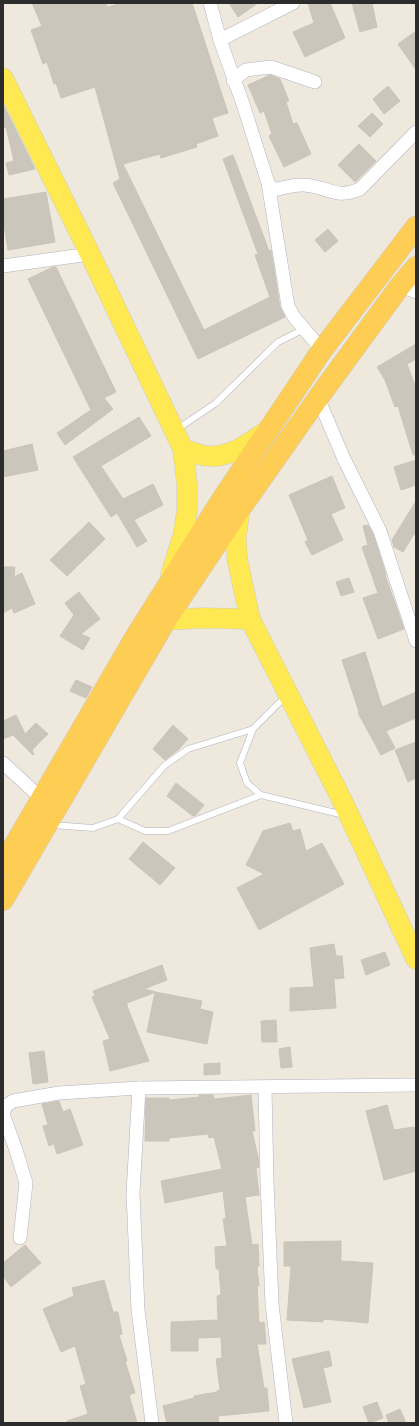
<svg xmlns="http://www.w3.org/2000/svg" width="419" height="1426" viewBox="0 0 419 1426" font-family="'Titillium Web',sans-serif">
<style>
.building{fill:#cac6bc;stroke:#cac5b6}
.lines{fill:none;stroke-linecap:round;stroke-linejoin:round}
.service-casing{stroke:#b1b2c1;stroke-width:7}
.minor-casing{stroke:#b1b2c1;stroke-width:14}
.primary-casing{stroke:#ccc;stroke-width:21}
.trunk-casing{stroke:#ccc;stroke-width:22}
.service{stroke:#fff;stroke-width:6}
.minor{stroke:#fff;stroke-width:13}
.primary{stroke:#fee952;stroke-width:20}
.trunk{stroke:#fece54;stroke-width:21}
</style>
<rect width="100%" height="100%" fill="#efe9dd"/>
<g class="building">
<path d="M 32,3 L 106,3 L 107,7 L 123,3 L 192,3 L 228,113 L 212,118 L 218,136 L 196,144 L 197,147 L 161,158 L 160,154 L 123,164 L 204,330 L 270,297 L 255,255 L 258,254 L 223,159 L 233,155 L 269,251 L 271,250 L 280,307 L 285,317 L 198,359 L 113,183 L 120,179 L 95,87 L 61,98 L 56,83 L 54,84 L 47,62 L 43,64 L 31,30 L 42,26 Z"/>
<path d="M 229,3 L 258,3 L 238,17 Z"/>
<path d="M 308,3 L 330,3 L 345,38 L 305,57 L 293,32 L 314,23 Z"/>
<path d="M 352,3 L 372,3 L 377,27 L 360,32 Z"/>
<path d="M 416,31 L 416,70 L 398,44 Z"/>
<path d="M 270,75 L 280,79 L 289,101 L 286,102 L 293,124 L 297,123 L 311,154 L 284,167 L 269,136 L 272,134 L 264,111 L 260,113 L 248,85 Z"/>
<path d="M 388,86 L 400,101 L 384,114 L 373,99 Z"/>
<path d="M 3,104 L 35,169 L 9,175 L 6,163 L 14,161 L 6,127 L 3,128 Z"/>
<path d="M 372,113 L 383,124 L 370,137 L 358,126 Z"/>
<path d="M 359,144 L 376,161 L 355,182 L 338,165 Z"/>
<path d="M 46,192 L 55,242 L 8,250 L 3,219 L 3,199 Z"/>
<path d="M 328,229 L 338,241 L 325,252 L 315,240 Z"/>
<path d="M 53,267 L 56,267 L 116,392 L 104,398 L 113,409 L 65,445 L 57,433 L 91,410 L 28,279 Z"/>
<path d="M 416,344 L 416,359 L 407,364 L 416,388 L 416,455 L 413,455 L 398,406 L 395,407 L 385,380 L 377,367 Z"/>
<path d="M 139,417 L 151,436 L 101,466 L 123,499 L 153,484 L 163,505 L 134,520 L 147,541 L 137,547 L 117,513 L 111,517 L 73,457 Z"/>
<path d="M 32,444 L 38,470 L 3,477 L 3,451 Z"/>
<path d="M 416,460 L 416,485 L 401,490 L 394,467 Z"/>
<path d="M 332,476 L 345,508 L 331,514 L 343,540 L 312,555 L 305,542 L 308,540 L 289,495 Z"/>
<path d="M 416,501 L 416,531 L 403,552 L 394,547 L 392,540 Z"/>
<path d="M 89,522 L 105,539 L 67,576 L 50,560 Z"/>
<path d="M 368,525 L 373,534 L 386,575 L 385,575 L 404,629 L 378,639 L 363,598 L 378,593 L 362,547 L 368,545 L 363,526 Z"/>
<path d="M 3,567 L 15,567 L 14,577 L 22,573 L 35,604 L 14,613 L 12,608 L 3,613 Z"/>
<path d="M 349,578 L 354,592 L 341,596 L 336,582 Z"/>
<path d="M 79,592 L 100,619 L 81,634 L 90,638 L 83,650 L 60,636 L 74,615 L 65,603 Z"/>
<path d="M 365,652 L 382,707 L 416,692 L 416,718 L 386,731 L 395,748 L 381,755 L 358,713 L 359,712 L 342,660 Z"/>
<path d="M 76,680 L 92,687 L 86,698 L 70,691 Z"/>
<path d="M 16,715 L 25,734 L 36,723 L 48,734 L 32,750 L 34,754 L 33,755 L 13,735 L 3,739 L 3,721 Z"/>
<path d="M 173,725 L 188,739 L 178,750 L 165,760 L 153,749 Z"/>
<path d="M 416,742 L 416,778 L 408,782 L 395,750 Z"/>
<path d="M 176,783 L 204,805 L 196,815 L 193,816 L 167,796 Z"/>
<path d="M 290,823 L 293,831 L 300,829 L 306,851 L 322,843 L 344,884 L 259,930 L 237,888 L 264,874 L 246,865 L 263,831 Z"/>
<path d="M 143,842 L 175,868 L 160,885 L 129,859 Z"/>
<path d="M 334,944 L 336,956 L 342,956 L 344,978 L 334,979 L 336,1008 L 290,1011 L 290,988 L 314,987 L 310,948 Z"/>
<path d="M 385,952 L 390,965 L 366,975 L 361,960 Z"/>
<path d="M 162,965 L 167,980 L 144,989 L 156,992 L 127,1003 L 127,1006 L 149,1061 L 110,1071 L 103,1041 L 110,1039 L 92,997 L 95,996 L 93,991 Z"/>
<path d="M 155,992 L 202,1001 L 200,1009 L 213,1012 L 207,1044 L 147,1032 Z"/>
<path d="M 276,1020 L 277,1042 L 262,1042 L 261,1021 Z"/>
<path d="M 290,1047 L 292,1067 L 281,1068 L 279,1049 Z"/>
<path d="M 44,1051 L 48,1082 L 33,1084 L 29,1053 Z"/>
<path d="M 220,1063 L 220,1074 L 204,1075 L 204,1064 Z"/>
<path d="M 199,1095 L 213,1095 L 214,1099 L 251,1095 L 255,1131 L 252,1131 L 258,1157 L 259,1167 L 256,1168 L 259,1195 L 245,1197 L 252,1245 L 258,1244 L 259,1266 L 257,1267 L 259,1286 L 257,1286 L 259,1323 L 264,1322 L 266,1344 L 257,1344 L 264,1388 L 267,1388 L 269,1411 L 218,1416 L 219,1423 L 167,1423 L 163,1406 L 194,1398 L 194,1396 L 217,1392 L 217,1391 L 220,1390 L 216,1359 L 222,1358 L 221,1337 L 198,1338 L 198,1351 L 171,1351 L 171,1322 L 218,1320 L 217,1296 L 221,1295 L 219,1269 L 216,1269 L 215,1247 L 227,1246 L 223,1219 L 226,1218 L 223,1191 L 165,1203 L 161,1181 L 222,1169 L 214,1137 L 209,1138 L 208,1134 L 169,1138 L 169,1141 L 145,1141 L 146,1098 L 169,1098 L 169,1100 L 199,1097 Z"/>
<path d="M 59,1101 L 63,1112 L 70,1109 L 83,1145 L 57,1154 L 54,1144 L 49,1146 L 43,1126 L 48,1125 L 42,1104 Z"/>
<path d="M 387,1105 L 394,1130 L 414,1127 L 416,1135 L 416,1171 L 384,1180 L 366,1111 Z"/>
<path d="M 341,1241 L 341,1261 L 373,1263 L 368,1323 L 323,1319 L 323,1322 L 287,1320 L 291,1266 L 284,1266 L 284,1242 Z"/>
<path d="M 25,1245 L 41,1263 L 11,1287 L 3,1276 L 3,1263 Z"/>
<path d="M 104,1280 L 113,1312 L 118,1312 L 122,1334 L 119,1335 L 127,1361 L 125,1361 L 135,1393 L 129,1395 L 137,1423 L 67,1423 L 67,1421 L 88,1414 L 80,1386 L 86,1384 L 75,1346 L 61,1352 L 43,1309 L 74,1296 L 72,1288 Z"/>
<path d="M 329,1351 L 332,1366 L 323,1368 L 331,1402 L 304,1408 L 292,1359 Z"/>
<path d="M 377,1402 L 383,1418 L 369,1423 L 363,1407 Z"/>
<path d="M 400,1409 L 406,1423 L 389,1423 L 386,1415 Z"/>
</g>
<g class="lines">
<defs>
<g id="service">
<path d="M 176,430 L 216,403 L 278,342 L 304,329"/>
<path d="M 286,696 L 253,729 L 240,763 L 247,783 L 261,795 L 344,815"/>
<path d="M 118,819 L 145,831 L 168,831 L 261,795"/>
<path d="M 52,825 L 93,828 L 118,819 L 164,766 L 188,749 L 253,729"/>
</g>
<g id="minor">
<path d="M 210,3 L 220,40 L 243,104 L 268,183 L 288,306 L 294,317 L 322,350"/>
<path d="M 220,40 L 293,3"/>
<path d="M 233,80 L 246,70 L 271,67 L 315,82"/>
<path d="M 268,183 L 273,190 C 283,188 294,184 304,185 C 327,186 335,200 360,189 L 416,132"/>
<path d="M 3,266 L 90,254"/>
<path d="M 400,286 L 416,292"/>
<path d="M 318,398 L 344,459 L 380,531 L 416,641"/>
<path d="M 3,763 L 42,799"/>
<path d="M 265,1087 L 267,1182 L 272,1304 L 286,1423"/>
<path d="M 139,1088 L 133,1193 L 138,1310 L 152,1423"/>
<path d="M 20,1238 L 26,1183 L 16,1150 L 3,1114 L 6,1106 L 13,1101 L 59,1093 L 139,1088 L 416,1085"/>
</g>
<g id="primary">
<path d="M 3,78 L 90,254 L 183,449 L 187,485 L 187,511 L 183,536 L 171,574"/>
<path d="M 183,449 C 189,451 195,453 201,455 C 227,461 247,444 267,431"/>
<path d="M 240,509 L 236,536 L 237,558 L 250,619 L 342,800 L 416,959"/>
<path d="M 166,620 L 202,618 L 250,619"/>
</g>
<g id="trunk">
<path d="M 3,865 L 136,636 L 221,501 L 322,350 L 416,227"/>
<path d="M 3,900 L 166,620 L 240,509 L 318,398 L 400,286 L 416,267"/>
</g>
</defs>
<use href="#service" class="service-casing"/>
<use href="#minor" class="minor-casing"/>
<use href="#primary" class="primary-casing"/>
<use href="#trunk" class="trunk-casing"/>
<use href="#service" class="service"/>
<use href="#minor" class="minor"/>
<use href="#primary" class="primary"/>
<use href="#trunk" class="trunk"/>
</g>
<rect width="419" height="1426" fill="none" stroke="#2c2c2c" stroke-width="8"/>
</svg>
